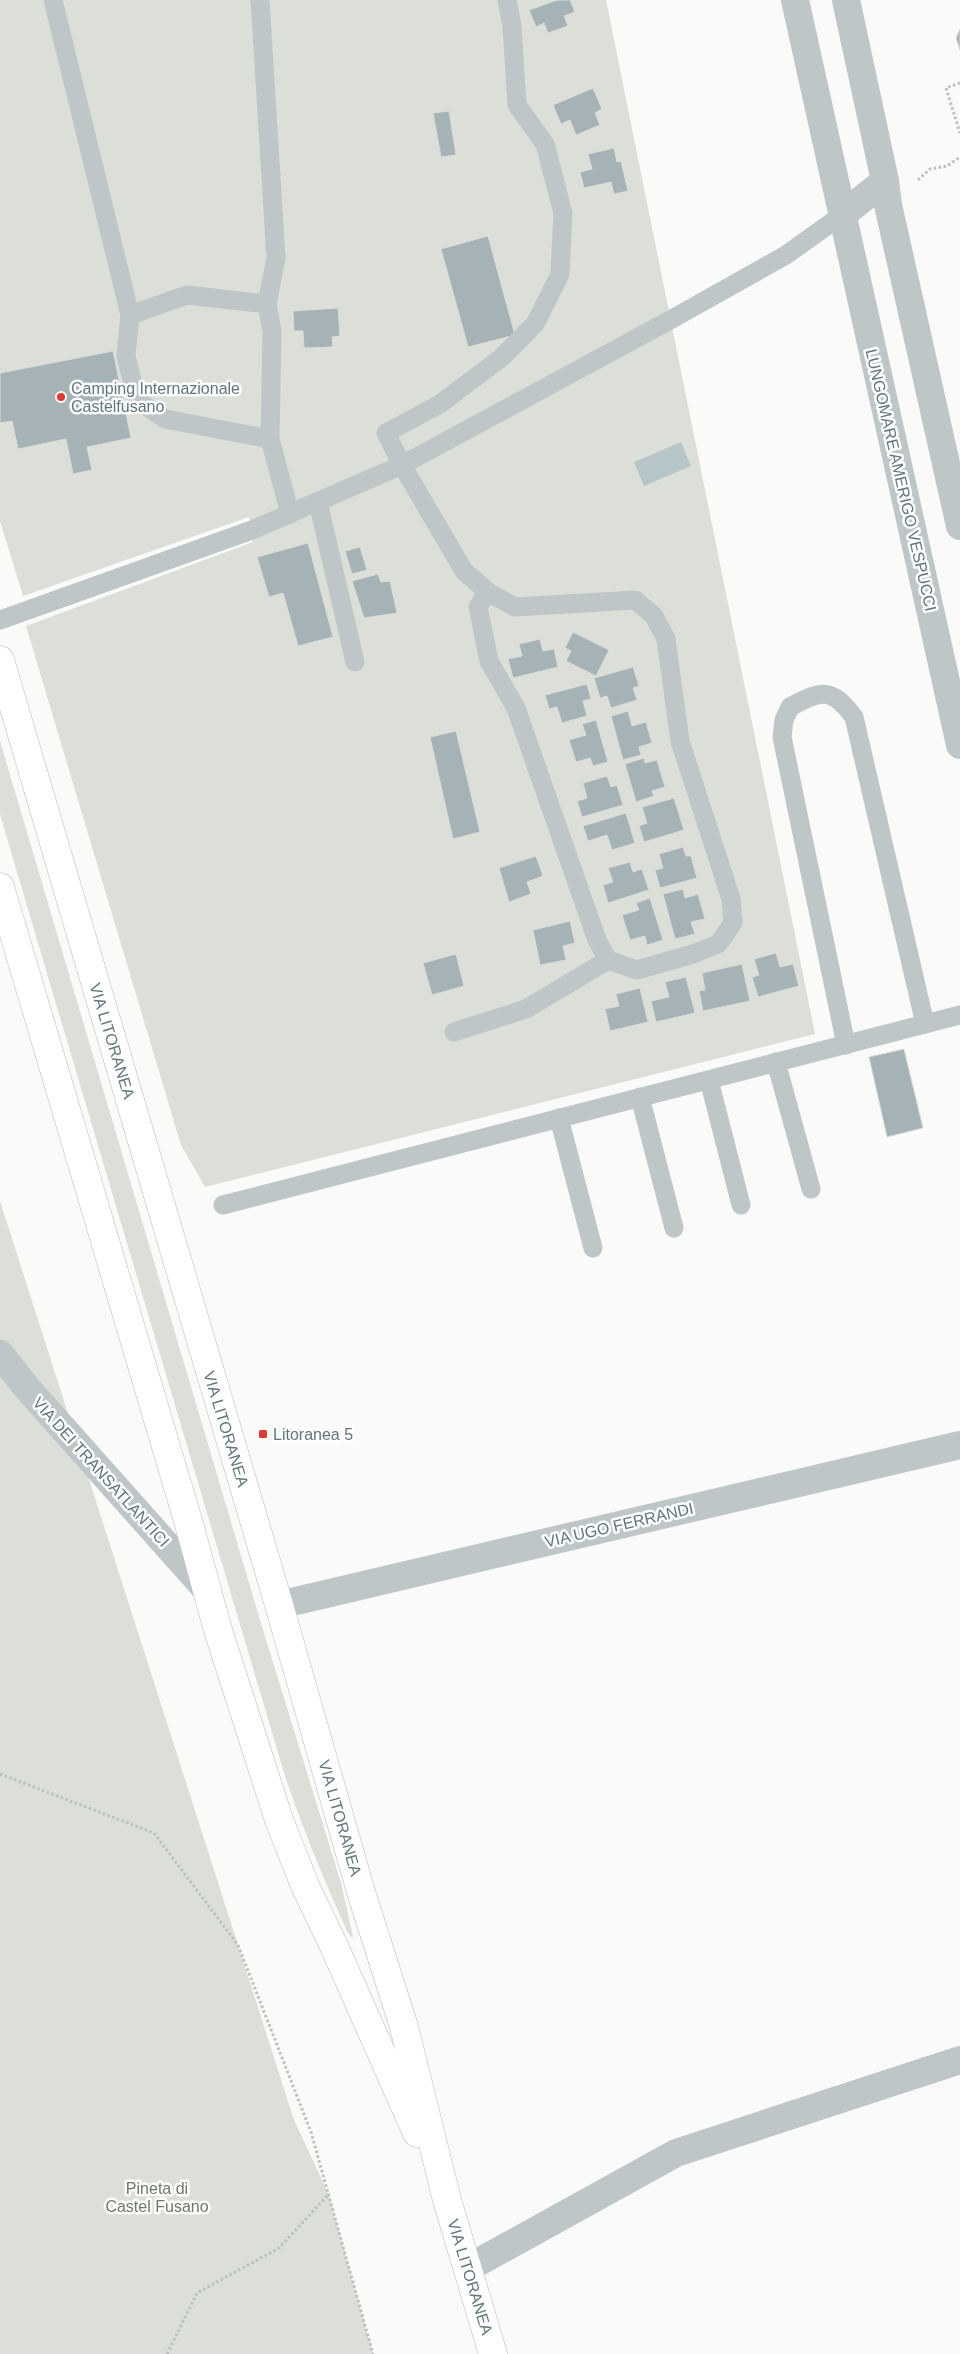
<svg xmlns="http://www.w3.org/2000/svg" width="960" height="2354" viewBox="0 0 960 2354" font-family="Arial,sans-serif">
<rect width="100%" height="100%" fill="#fafaf8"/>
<g fill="#dbdfd7">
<polygon points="0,0 606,0 815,1034 205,1187 181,1145 26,626 253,542 249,517 23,596 0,521"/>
<path d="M 0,741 L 260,1620 L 341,1883 L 353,1937 L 351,1937 L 347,1931 C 324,1880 303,1829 285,1776 L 14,862 L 0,814 Z"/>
<polygon points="0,1201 294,2120 329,2195 373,2354 0,2354"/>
</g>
<polygon fill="#b6c6c8" points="681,442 691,466 644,486 634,462"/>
<g fill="#a5b2b6" stroke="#dcdcda">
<polygon points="557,0 570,0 575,12 564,16 568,26 548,33 544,23 536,27 529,10"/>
<polygon points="960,29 960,50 956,38"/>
<polygon points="593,88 602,109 595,113 600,125 576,135 570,120 561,124 553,105"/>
<polygon points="449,111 456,155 441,157 433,113"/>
<polygon points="614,148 617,162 621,161 628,191 614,194 611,182 584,188 580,172 592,169 588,154"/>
<polygon points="488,236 515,335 468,347 441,249"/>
<polygon points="338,308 340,336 332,337 333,347 304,348 303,331 294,331 293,311"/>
<polygon points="113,351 131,438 87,447 92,470 73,474 66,439 18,449 12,421 0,423 0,373"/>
<polygon points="308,543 333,637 298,646 283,593 269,597 257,557"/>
<polygon points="360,547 367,570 352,574 345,551"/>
<polygon points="378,574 381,582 390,581 397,613 364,618 352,581"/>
<polygon points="573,632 609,650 596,676 566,661 571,651 565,648"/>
<polygon points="540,639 543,651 554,649 558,667 513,678 508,659 522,656 519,644"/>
<polygon points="633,667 639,686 633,688 637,700 611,708 607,696 600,698 594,678"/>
<polygon points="587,684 591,699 583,701 587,716 562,723 557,707 549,709 545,695"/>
<polygon points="628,711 632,726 646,722 652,743 639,747 641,755 623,760 611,716"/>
<polygon points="596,720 608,762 593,766 590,758 576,762 569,740 586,735 582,724"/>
<polygon points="456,731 480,832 453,839 430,737"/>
<polygon points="644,758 645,763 657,760 665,787 652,791 654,796 636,802 625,764"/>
<polygon points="607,776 611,787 617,785 623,805 582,817 577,801 587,798 583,783"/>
<polygon points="674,798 684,830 644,842 639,826 647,823 642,807"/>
<polygon points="626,813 635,843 612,850 607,835 588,841 583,826"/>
<polygon points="683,847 686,856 691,856 697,878 660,888 655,870 663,868 659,854"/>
<polygon points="536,856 543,876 527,882 531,894 509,902 499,868"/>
<polygon points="630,862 633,872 642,869 649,890 608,903 603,885 613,882 608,868"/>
<polygon points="683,889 685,898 698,894 705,919 691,922 695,934 675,939 663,894"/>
<polygon points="650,898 663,940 647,945 645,936 630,940 622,915 639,910 636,903"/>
<polygon points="570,921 575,943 563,946 566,960 540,965 533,930"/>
<polygon points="776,953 780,967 793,964 799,986 758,997 752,977 759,975 754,959"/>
<polygon points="456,954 464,986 432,995 423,963"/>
<polygon points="742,964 750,1001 703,1011 699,991 705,990 702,973"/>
<polygon points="686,977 695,1013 656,1022 651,1001 669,997 665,982"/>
<polygon points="640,988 648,1022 610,1031 605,1009 619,1006 616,994"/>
<polygon points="904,1049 923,1128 887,1137 869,1057"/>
</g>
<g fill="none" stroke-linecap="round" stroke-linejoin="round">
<defs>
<g id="secondary">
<polyline points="0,660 279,1605 361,1892 404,2027 447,2200 493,2354"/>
<polyline points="0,887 189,1524 217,1627 279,1820 306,1888 333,1944 417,2133"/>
</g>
</defs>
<use href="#secondary" stroke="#b3bcbf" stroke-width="29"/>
<g stroke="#bbc0c2" stroke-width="3" stroke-dasharray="2.5 2.5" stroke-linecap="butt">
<polyline points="960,83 946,88 960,133"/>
<polyline points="918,180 930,169 947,166 960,157"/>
<polyline points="0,1774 154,1833 238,1945 311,2132 373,2354"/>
<polyline points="167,2354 197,2293 279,2248 328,2195"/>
</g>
<g stroke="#bec6c8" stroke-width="19">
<polyline points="53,0 130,315 126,356 137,400 165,419 270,439"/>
<polyline points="260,0 276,258 267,304 272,331 270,439 290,514"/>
<polyline points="130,315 187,295 267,304"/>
<polyline points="318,502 355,662"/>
<polyline points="488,592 478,607 489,661 516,708 597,940 608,960 637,970 693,954 718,944 733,923 731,899 680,741 666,639 654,616 635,600 515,607 488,592 464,571 402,465 386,433 440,404 501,358 535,324 560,274 563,213 545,144 517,105 512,26 507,0"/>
<polyline points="0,620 252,530 402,465 672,319 786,255 842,215"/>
<polyline points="454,1032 526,1009 608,960"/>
<path d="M 846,1045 L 782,737 L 784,720 L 790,707 C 822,690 831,687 854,717 L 925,1024"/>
<polyline points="776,1062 811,1189"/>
<polyline points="709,1080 741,1205"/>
<polyline points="640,1097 674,1228"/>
<polyline points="559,1118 593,1248"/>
<polyline points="223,1205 960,1015"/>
</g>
<g stroke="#bec6c8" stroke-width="28">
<polyline points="795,0 960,745"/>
<polyline points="846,0 885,181 888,205 960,526"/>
<polyline points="842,215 885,181"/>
<polyline points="0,1354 27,1388 205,1588"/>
<polyline points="279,1605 960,1445"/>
<polyline points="468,2268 676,2153 960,2060"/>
</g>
<use href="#secondary" stroke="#fff" stroke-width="28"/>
</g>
<g fill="#e3372f" stroke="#fff" stroke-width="2">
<circle cx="61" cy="397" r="5"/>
<rect x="258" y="1429" width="10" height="10" rx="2.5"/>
</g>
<g text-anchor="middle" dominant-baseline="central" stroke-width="5" stroke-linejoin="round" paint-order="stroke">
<g font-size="16" fill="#60767d" stroke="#fff" text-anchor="start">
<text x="71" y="388">Camping Internazionale<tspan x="71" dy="18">Castelfusano</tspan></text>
<text x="273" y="1434">Litoranea 5</text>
</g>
<g font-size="16" fill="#60767d" stroke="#fff">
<text transform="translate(901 480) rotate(77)">LUNGOMARE AMERIGO VESPUCCI</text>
<text transform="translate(112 1041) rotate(73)">VIA LITORANEA</text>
<text transform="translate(226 1429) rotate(73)">VIA LITORANEA</text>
<text transform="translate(101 1472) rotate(48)">VIA DEI TRANSATLANTICI</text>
<text transform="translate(619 1525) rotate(-13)">VIA UGO FERRANDI</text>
<text transform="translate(340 1818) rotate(74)">VIA LITORANEA</text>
<text transform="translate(470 2277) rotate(73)">VIA LITORANEA</text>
</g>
<g font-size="16" fill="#6c7a64" stroke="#fff">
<text x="157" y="2188">Pineta di<tspan x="157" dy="18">Castel Fusano</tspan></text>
</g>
</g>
</svg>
